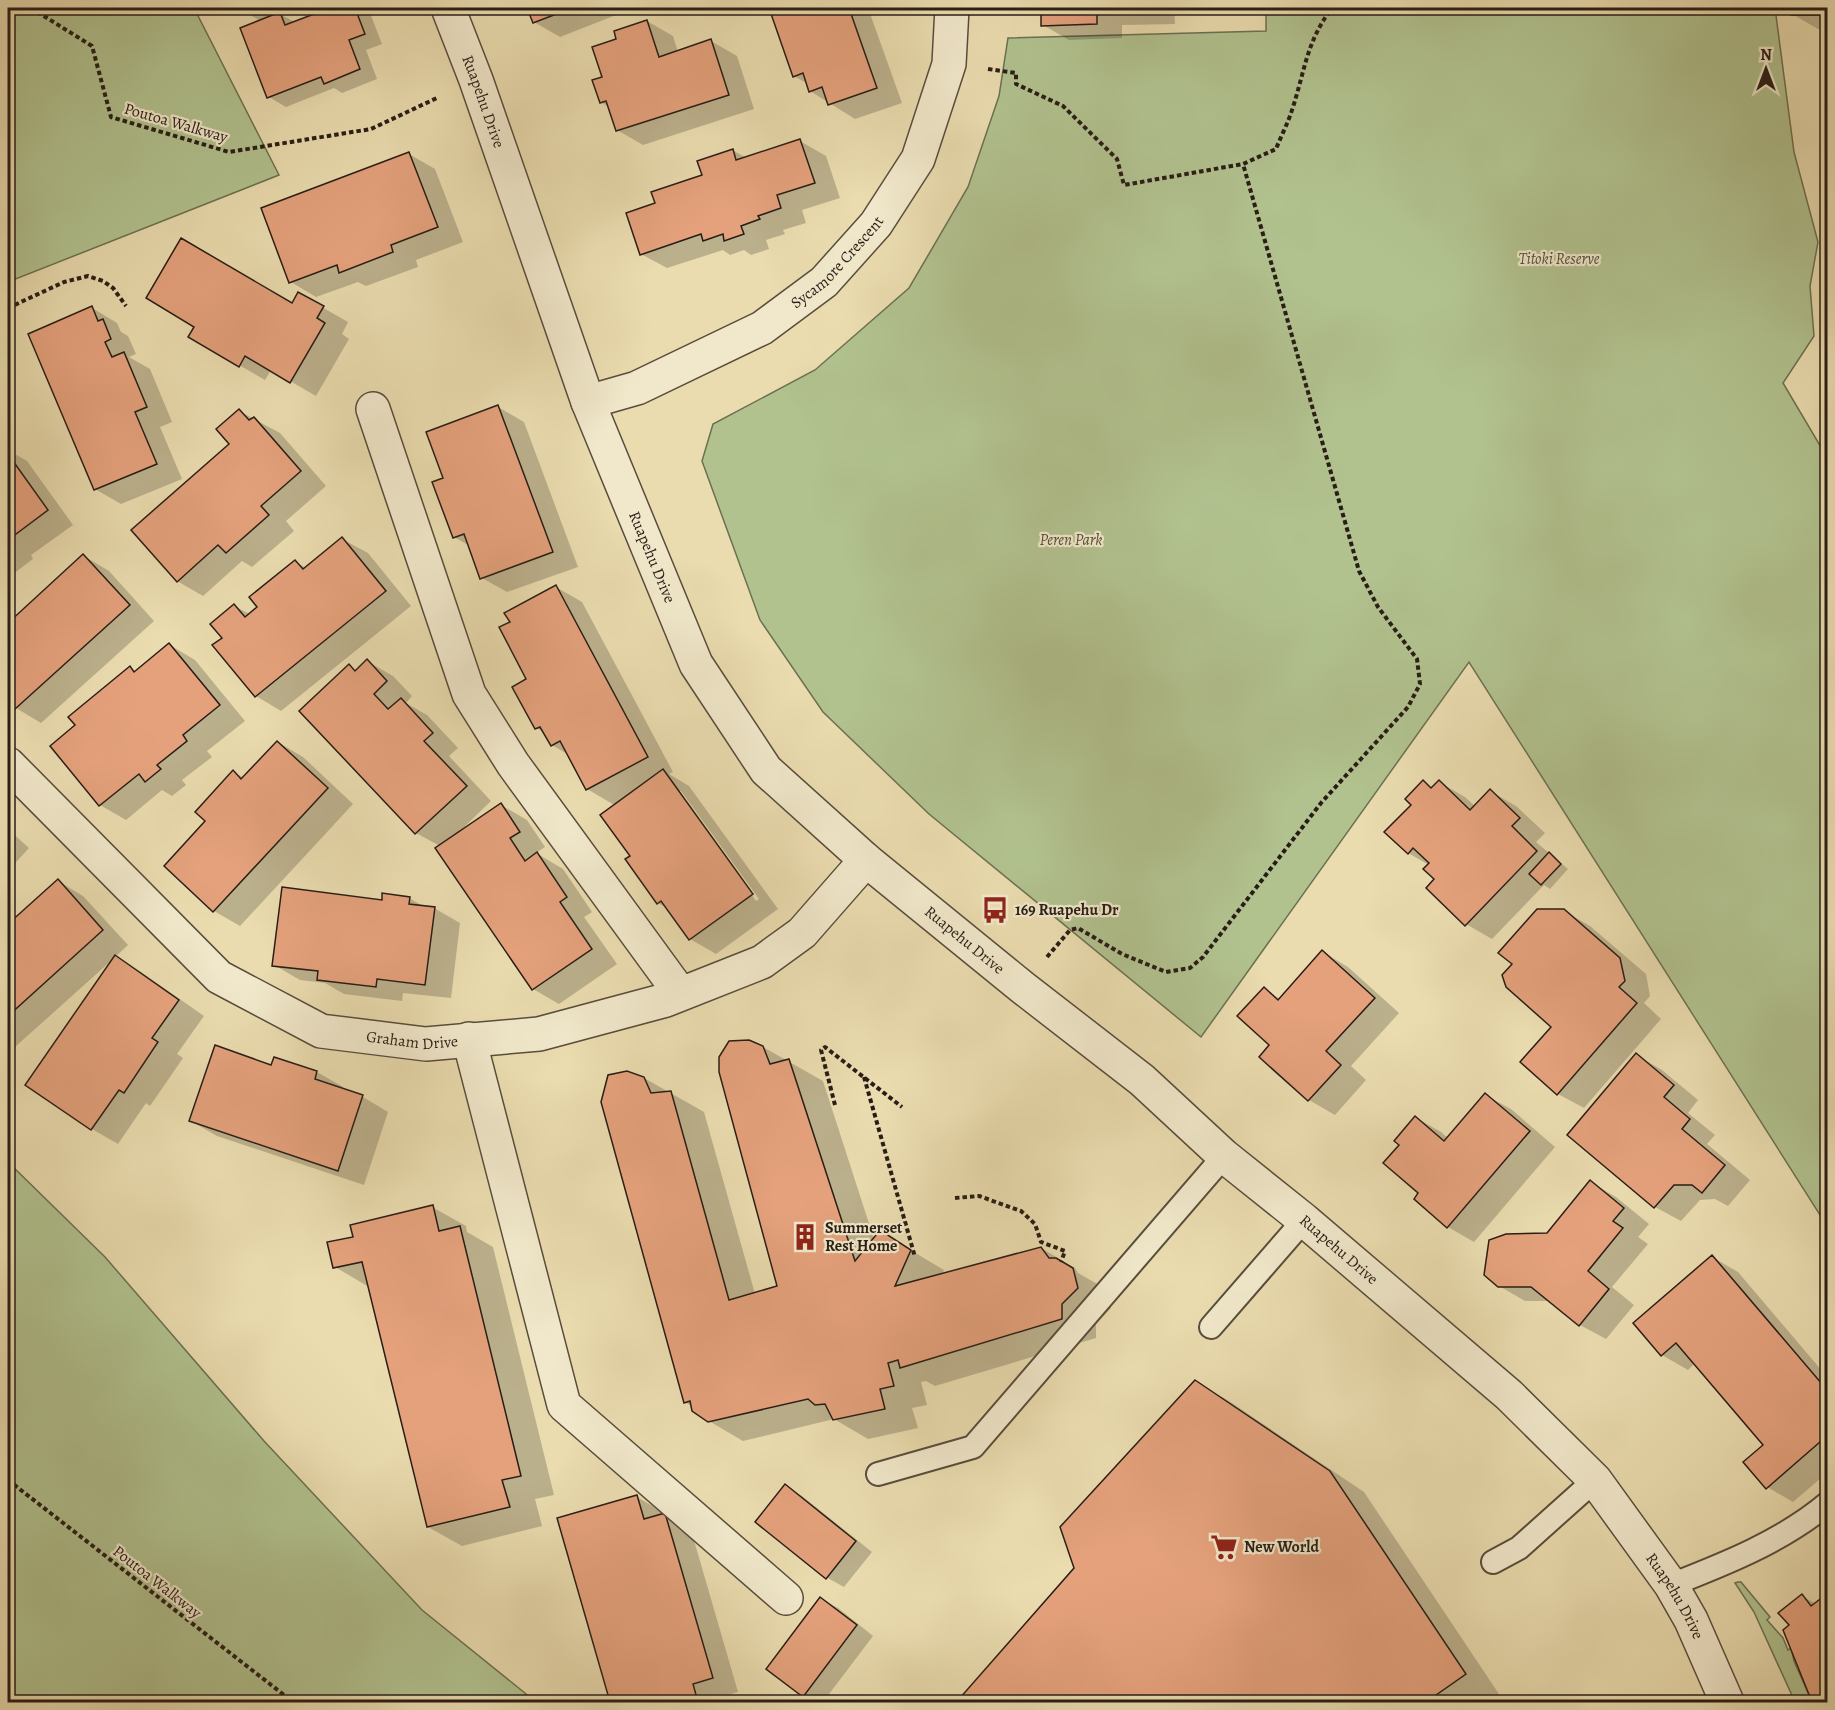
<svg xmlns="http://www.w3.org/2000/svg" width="1835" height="1710" viewBox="0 0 1835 1710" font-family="Alegreya,serif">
<rect width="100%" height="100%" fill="#eadcaf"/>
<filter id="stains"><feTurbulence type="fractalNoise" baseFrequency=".00333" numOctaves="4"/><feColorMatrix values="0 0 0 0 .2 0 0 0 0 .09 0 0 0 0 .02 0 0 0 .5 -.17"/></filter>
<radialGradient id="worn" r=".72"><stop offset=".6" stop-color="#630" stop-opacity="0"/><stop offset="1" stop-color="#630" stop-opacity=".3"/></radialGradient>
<g fill="#b1c28f" stroke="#6c7052" stroke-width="1.5">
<polygon points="8,8 194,8 279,175 8,282"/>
<polygon points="1266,8 1775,8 1794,152 1818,242 1810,286 1814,336 1783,383 1828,459 1827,1226 1469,662 1201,1037 929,814 823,712 760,620 702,461 713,424 815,370 909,288 968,187 999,96 1008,38 1266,31"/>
<polygon points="8,1162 105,1257 264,1441 422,1610 536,1702 8,1702"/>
<polygon points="1738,1582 1741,1582 1770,1617 1767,1620 1783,1638 1788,1650 1791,1648 1794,1661 1812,1702 1795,1702 1754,1612 1735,1583"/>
</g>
<g fill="#0003" fill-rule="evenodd">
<polygon points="237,8 276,8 278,14 280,14 296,23 316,15 313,8 368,8 382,44 366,50 377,79 342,93 334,88 286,107 269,97 261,21"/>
<polygon points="529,8 634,8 560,37 534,22"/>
<polygon points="770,8 868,8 902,103 855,119 810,91 808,84 794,76"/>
<polygon points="1043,8 1174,8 1175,24 1122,25 1122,38 1069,40 1043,25"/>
<polygon points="1792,8 1828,8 1828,29 1818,29 1792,14"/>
<polygon points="647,21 673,36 678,52 711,41 737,56 754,109 643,145 617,130 609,107 601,102 603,78"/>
<polygon points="800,141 826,156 840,198 802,210 806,223 783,230 785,234 766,240 769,249 751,255 744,250 730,255 723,250 667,268 641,254 657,204 704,176 732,150 747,158"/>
<polygon points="409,154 435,169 463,242 416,260 418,267 366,286 358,282 316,297 291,282"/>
<polygon points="299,294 348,322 342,334 349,339 316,396 271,370 265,380 190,337 293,305"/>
<polygon points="92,308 117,323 121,332 128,336 136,354 129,357 150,369 172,422 160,427 182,479 121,504 95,489"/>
<polygon points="498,407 524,422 578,567 507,592 482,578 470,546 454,537 445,479"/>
<polygon points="239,411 280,433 326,486 286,521 294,531 252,567 242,561 203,596 177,581 231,444"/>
<polygon points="8,450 27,461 73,525 31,555 33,559 9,577 12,581 8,584"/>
<polygon points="342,539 368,553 411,606 281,711 256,696 224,639 234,606 250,614 259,607 295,562 306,568"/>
<polygon points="84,556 109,571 154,621 41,723 16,708 8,699 8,625"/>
<path d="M 556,587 L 582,602 L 673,772 L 669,774 L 689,786 L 778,909 L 716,954 L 690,939 L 669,909 L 658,903 L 632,856 L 616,806 L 587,789 L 569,755 L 552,745 L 545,733 L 537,728 L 528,679 L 512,623 ZM 677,791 L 681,791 L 759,899 L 756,901 Z"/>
<polygon points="170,645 195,660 245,721 207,751 212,757 182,780 186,785 172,796 162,790 126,820 100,805 53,746 77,726 130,668 137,672"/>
<polygon points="367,661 393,676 412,696 406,703 427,715 458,748 449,756 491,801 461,830 463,831 501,805 527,820 545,847 536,853 563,869 592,912 584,917 617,964 559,1004 533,989 437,848 440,846 416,833 301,711 349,666 357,671"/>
<polygon points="278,742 303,757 353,804 240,926 214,911 166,866 207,821 234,772 244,778"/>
<polygon points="1423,782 1433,788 1439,782 1465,797 1475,806 1490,791 1516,806 1545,833 1536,842 1568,869 1550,889 1544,885 1492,939 1466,924 1436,879 1429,865 1408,853 1413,805"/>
<polygon points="8,829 29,848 8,871"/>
<polygon points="58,881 83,896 128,945 115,957 141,972 204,1016 177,1054 183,1058 150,1106 146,1103 118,1144 92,1129 27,1084 112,960 15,1047 8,1043 8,926"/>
<polygon points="409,898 425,907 434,908 460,923 451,998 403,993 402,1001 344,994 325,983 300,980 274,965 383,901"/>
<polygon points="1564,911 1590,926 1646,974 1650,996 1644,1003 1661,1019 1584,1108 1558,1094 1553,1027"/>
<polygon points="1323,952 1348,967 1399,1013 1351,1066 1366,1080 1335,1115 1309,1100 1271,1045 1264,989 1280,999"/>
<polygon points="763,1047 823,1081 874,1239 880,1232 944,1270 942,1275 1041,1248 1075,1268 1078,1273 1106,1289 1111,1308 1096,1324 1096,1338 935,1386 926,1381 921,1382 927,1405 912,1408 918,1428 868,1439 834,1419 743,1441 709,1421 693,1407 685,1402 644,1078 704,1112 755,1294 778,1287"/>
<polygon points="1636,1055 1662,1070 1698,1100 1688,1113 1715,1135 1707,1144 1750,1180 1728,1206 1715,1199 1700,1200 1681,1221 1655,1207"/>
<polygon points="275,1059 317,1072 343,1087 342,1090 363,1097 388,1112 364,1185 217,1136 191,1121 272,1066"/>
<polygon points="1485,1095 1511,1109 1555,1147 1474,1242 1448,1227 1416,1199 1420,1193 1401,1145 1416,1118 1441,1132 1448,1138"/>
<polygon points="1590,1182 1616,1197 1649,1224 1638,1237 1648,1244 1612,1287 1634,1305 1606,1339 1580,1325 1551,1301 1525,1301 1499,1286 1548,1235"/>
<polygon points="432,1207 466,1226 467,1232 493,1247 554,1495 535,1499 542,1526 462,1546 428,1527 369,1287 335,1267 355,1238"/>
<polygon points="1712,1257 1738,1272 1828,1378 1828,1472 1793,1502 1767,1487 1765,1445 1695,1363 1688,1370 1662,1355"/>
<polygon points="1195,1382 1229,1401 1364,1492 1499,1694 1487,1702 963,1702 961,1699 1076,1568"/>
<polygon points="785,1486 802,1496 872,1552 844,1587 826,1577"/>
<polygon points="637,1497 663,1512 664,1515 691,1530 738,1692 718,1698 719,1702 612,1702 559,1519"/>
<polygon points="1828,1595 1828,1702 1815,1702 1795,1660 1791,1625 1802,1596 1816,1604"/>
<polygon points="821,1599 838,1608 873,1636 823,1702 816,1702 804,1695"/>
</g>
<g fill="#e4a17c" stroke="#281d16" stroke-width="1.5">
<polygon points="312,8 355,8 365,34 349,40 360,69 324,84 321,77 267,98 240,28 280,12 285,25 314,14"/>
<polygon points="527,8 572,8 533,23"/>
<polygon points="769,8 849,8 877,88 828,105 822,87 809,92 803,73 793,77"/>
<polygon points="1041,8 1149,8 1149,10 1097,11 1097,24 1041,26"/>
<rect x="1791" y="8" width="37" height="7"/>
<polygon points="647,20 659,57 711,39 729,95 616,131 606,101 600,103 592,80 602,77 592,47 616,39 614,31"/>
<polygon points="800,139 815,183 777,195 781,208 758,216 760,219 741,226 744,234 724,241 723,234 703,241 701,234 640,255 626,213 655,203 651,192 702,175 697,161 733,149 736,160"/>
<polygon points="409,152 438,227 391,245 393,252 339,273 337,265 289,283 261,208"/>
<polygon points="181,238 292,303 298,292 324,306 317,318 325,323 290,383 245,356 239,367 188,337 194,327 146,298"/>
<polygon points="92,306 98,321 103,319 111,339 105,342 112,357 124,352 147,407 135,412 157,464 94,490 28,334"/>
<polygon points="498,405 553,552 480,579 464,534 453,538 432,482 443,478 426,432"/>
<polygon points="239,409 249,420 254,417 301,471 261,506 269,515 226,553 218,545 177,582 131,530 229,444 216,429"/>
<polygon points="8,454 48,510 8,540"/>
<polygon points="342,537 386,591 255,697 212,645 222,638 210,624 234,604 245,617 257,607 249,597 295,560 303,569"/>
<polygon points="83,554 130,605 15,709 8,701 8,623"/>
<polygon points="556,585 648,757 586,790 560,741 551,746 540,727 535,729 512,687 526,679 499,627 510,622 504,613"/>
<polygon points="169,643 220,705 183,735 187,741 157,765 161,769 145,782 139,774 99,806 50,746 75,725 68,717 130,666 134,672"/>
<polygon points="367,659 387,681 374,694 388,709 401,698 433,733 424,741 467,786 415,834 299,711 349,664 355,671"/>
<polygon points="277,741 328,788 213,912 164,866 205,821 195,812 233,770 241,779"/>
<polygon points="663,769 753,894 689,940 661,901 657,904 625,859 630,856 600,815"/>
<polygon points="1423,780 1431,788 1439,780 1470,810 1490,789 1520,818 1512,826 1537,851 1465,926 1426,888 1434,879 1423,869 1429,863 1413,848 1408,854 1384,832 1411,805 1405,799"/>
<polygon points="501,803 520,832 510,838 525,861 537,852 567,897 560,902 592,949 532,990 435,848"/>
<polygon points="1549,852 1561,864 1541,885 1529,874"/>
<polygon points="58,879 103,930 8,1016 8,924"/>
<polygon points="282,887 382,900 382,893 410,897 409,904 435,907 425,985 377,979 376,987 317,980 318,971 272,966"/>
<polygon points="1537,909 1564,909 1620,958 1625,981 1619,987 1637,1003 1557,1095 1520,1062 1551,1027 1506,987 1502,975 1512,964 1498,953"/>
<polygon points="1322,950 1375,998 1326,1051 1341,1065 1308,1101 1259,1057 1269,1045 1237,1016 1264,987 1278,1000"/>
<polygon points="115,955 179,1000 152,1038 158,1042 124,1093 119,1090 91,1130 25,1085"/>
<polygon points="749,1040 763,1046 770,1064 789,1059 855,1261 880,1230 911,1250 895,1286 1041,1247 1049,1258 1056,1258 1073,1268 1078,1288 1062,1304 1062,1319 900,1368 898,1360 888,1363 894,1386 880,1389 885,1409 833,1420 825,1404 815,1405 808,1399 708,1422 692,1411 690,1401 684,1403 601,1102 608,1075 627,1071 644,1077 651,1093 671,1091 729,1300 777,1286 719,1072 719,1057 729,1041"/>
<polygon points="215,1045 271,1065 274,1057 317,1071 315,1079 363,1095 338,1171 189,1121"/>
<polygon points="1636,1053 1674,1085 1664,1097 1690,1119 1682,1129 1725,1165 1702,1193 1692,1185 1674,1185 1654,1208 1567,1135"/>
<polygon points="1485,1093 1530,1131 1447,1228 1414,1199 1418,1193 1383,1163 1399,1145 1394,1141 1415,1116 1444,1141"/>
<polygon points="1590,1180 1624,1208 1613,1221 1623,1228 1588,1271 1609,1289 1579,1326 1531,1287 1498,1287 1484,1275 1489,1240 1506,1234 1547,1233"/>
<polygon points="433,1205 439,1231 460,1226 521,1476 502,1480 510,1507 427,1527 362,1262 333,1268 327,1242 353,1237 350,1225"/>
<polygon points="1712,1255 1828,1391 1828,1408 1824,1411 1828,1415 1828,1435 1766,1489 1743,1462 1763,1445 1676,1343 1661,1356 1633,1323"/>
<polygon points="1195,1380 1330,1471 1466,1674 1426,1702 1055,1702 1051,1696 1041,1702 961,1702 959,1699 1074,1568 1060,1527"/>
<polygon points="785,1484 856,1541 826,1579 755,1522"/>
<polygon points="637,1495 644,1519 665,1513 713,1678 693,1684 698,1702 610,1702 557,1518"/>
<polygon points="1828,1593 1828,1702 1812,1702 1783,1630 1789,1625 1778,1613 1802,1594 1811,1606"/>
<polygon points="820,1597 857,1625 803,1697 766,1669"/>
</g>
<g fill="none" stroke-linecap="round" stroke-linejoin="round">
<defs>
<g id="service">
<polyline points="1211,1327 1304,1220"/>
<polyline points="878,1474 973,1447 1224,1156"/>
<polyline points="1493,1562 1519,1548 1595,1480"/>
<path d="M 1671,1585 C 1725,1564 1783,1541 1828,1503"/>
</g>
<g id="minor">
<path id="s1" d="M 588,402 L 637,388 L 762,328 L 824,282 L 876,224 L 918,159 L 949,64 L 952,8"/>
<polyline points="373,409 469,694 513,764 680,993"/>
<path id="s2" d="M 8,764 L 219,977 L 321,1031 L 426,1044 L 539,1034 L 666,1000 L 762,962 L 802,933 L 866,860"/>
<polyline points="469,1039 564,1405 786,1598"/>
</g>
<g id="tertiary">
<path id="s3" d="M 448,8 L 476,80 L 588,402 L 696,664 L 766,770 L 866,860 L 1022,987 L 1142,1080 L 1224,1156 L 1304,1220 L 1509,1395 L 1595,1480 L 1671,1585 L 1691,1620 L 1727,1702"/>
</g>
</defs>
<use href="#service" stroke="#584d3c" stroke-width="26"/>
<use href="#minor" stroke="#584d3c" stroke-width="36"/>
<use href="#tertiary" stroke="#584d3c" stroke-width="36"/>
<g stroke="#281d16" stroke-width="4" stroke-dasharray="4.5 3" stroke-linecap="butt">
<polyline points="31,8 92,46 111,117 229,152 371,129 439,97"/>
<path d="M 988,69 L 1016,73 L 1016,84 L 1063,106 L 1117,159 L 1124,185 L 1243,164 L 1276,149 C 1281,136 1288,123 1292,110 C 1305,71 1306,42 1332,8"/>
<polyline points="8,308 64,282 88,276 103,281 113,288 126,306"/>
<polyline points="1047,957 1070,930 1078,928 1122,954 1166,972 1190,968 1203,957 1321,803 1408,707 1420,684 1417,659 1378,607 1359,571 1243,164"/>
<polyline points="864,1077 915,1257"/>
<polyline points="835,1105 821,1050 825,1047 902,1107"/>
<polyline points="955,1198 979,1196 1021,1211 1035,1224 1041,1242 1065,1251 1061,1262"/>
<polyline points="8,1480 293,1702"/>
</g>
<use href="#service" stroke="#f1e8cb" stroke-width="22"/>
<use href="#minor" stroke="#f1e8cb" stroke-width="33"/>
<use href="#tertiary" stroke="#f1e8cb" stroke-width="33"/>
</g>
<defs>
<symbol id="bus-bare" viewBox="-9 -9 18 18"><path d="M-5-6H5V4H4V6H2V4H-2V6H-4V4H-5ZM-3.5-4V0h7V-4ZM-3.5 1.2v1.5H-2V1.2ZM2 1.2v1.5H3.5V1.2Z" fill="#8f2418" stroke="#f1e8cb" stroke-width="2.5" paint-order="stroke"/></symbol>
<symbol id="building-bare" viewBox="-9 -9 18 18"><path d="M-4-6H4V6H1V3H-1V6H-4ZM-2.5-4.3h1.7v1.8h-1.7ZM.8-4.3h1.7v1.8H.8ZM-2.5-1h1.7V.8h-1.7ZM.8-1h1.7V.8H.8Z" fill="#8f2418" stroke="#f1e8cb" stroke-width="2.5" paint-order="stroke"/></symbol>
<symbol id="supermarket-bare" viewBox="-9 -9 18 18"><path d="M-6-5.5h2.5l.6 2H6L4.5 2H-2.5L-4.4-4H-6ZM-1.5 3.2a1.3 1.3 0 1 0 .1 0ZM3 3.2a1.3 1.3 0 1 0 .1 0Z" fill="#8f2418" stroke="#f1e8cb" stroke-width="2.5" paint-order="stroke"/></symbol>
</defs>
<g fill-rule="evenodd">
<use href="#bus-bare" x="976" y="891" width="38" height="38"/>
<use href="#building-bare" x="786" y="1218" width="38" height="38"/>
<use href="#supermarket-bare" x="1205" y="1528" width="38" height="38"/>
</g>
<g text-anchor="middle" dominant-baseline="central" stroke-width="4.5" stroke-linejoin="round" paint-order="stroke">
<g font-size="16" fill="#281d16" stroke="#f1e8cb">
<text stroke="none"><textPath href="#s3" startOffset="100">Ruapehu Drive</textPath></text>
<text transform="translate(176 123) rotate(16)">Poutoa Walkway</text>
<text stroke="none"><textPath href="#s1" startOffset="290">Sycamore Crescent</textPath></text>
<text stroke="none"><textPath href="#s3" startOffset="586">Ruapehu Drive</textPath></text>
<text stroke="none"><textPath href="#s3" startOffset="1090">Ruapehu Drive</textPath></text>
<text stroke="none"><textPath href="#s2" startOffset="507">Graham Drive</textPath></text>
<text stroke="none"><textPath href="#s3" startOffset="1576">Ruapehu Drive</textPath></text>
<text transform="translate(157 1582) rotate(38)">Poutoa Walkway</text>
<text stroke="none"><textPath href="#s3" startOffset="2062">Ruapehu Drive</textPath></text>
</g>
<g font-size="16" font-style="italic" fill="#514f3a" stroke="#f1e8cb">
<text x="1559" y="259">Titoki Reserve</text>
<text x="1071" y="540">Peren Park</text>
</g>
<g font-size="16" font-weight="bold" fill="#281d16" stroke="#f1e8cb" text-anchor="start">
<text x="1015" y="910">169 Ruapehu Dr</text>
<text x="825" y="1228">Summerset<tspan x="825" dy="18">Rest Home</tspan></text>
<text x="1244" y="1547">New World</text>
</g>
</g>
<rect width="1835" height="1710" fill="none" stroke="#eadcaf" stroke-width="30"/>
<rect x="9" y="9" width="1817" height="1692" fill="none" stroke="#281d16" stroke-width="3"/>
<rect x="15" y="15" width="1805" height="1680" fill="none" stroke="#281d16" stroke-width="1.5"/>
<g transform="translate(1766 69)" stroke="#f1e8cb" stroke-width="4.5" paint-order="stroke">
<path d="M0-4.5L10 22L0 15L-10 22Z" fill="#281d16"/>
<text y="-9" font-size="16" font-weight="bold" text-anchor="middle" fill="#281d16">N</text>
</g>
<rect width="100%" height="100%" filter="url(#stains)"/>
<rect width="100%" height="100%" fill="url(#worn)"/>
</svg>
